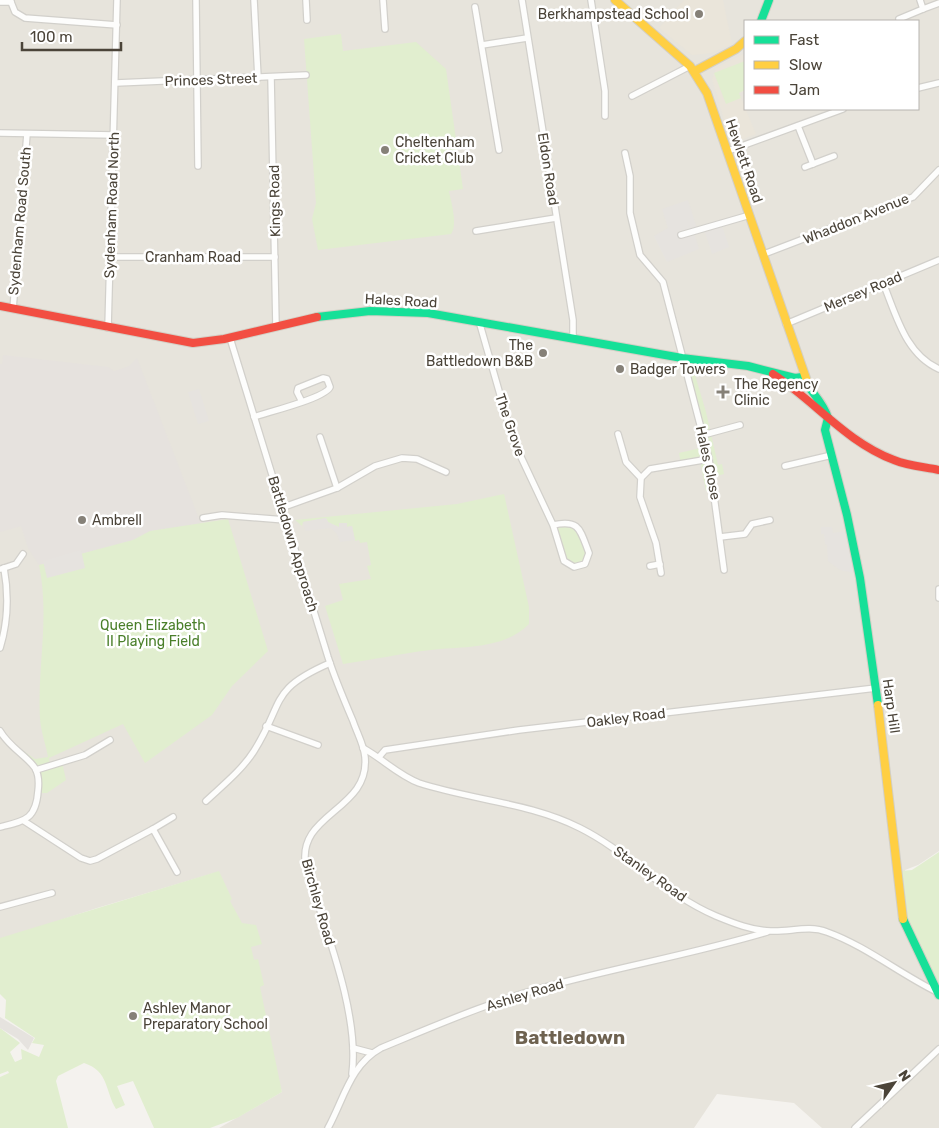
<svg xmlns="http://www.w3.org/2000/svg" width="939" height="1128" viewBox="0 0 939 1128" font-family="Rubik,sans-serif">
<rect width="100%" height="100%" fill="#f4f2ee"/>
<path fill="#e7e4dc" fill-rule="evenodd" d="M 0,0 L 939,0 L 939,851 L 918,865 L 905,870 L 907,928 L 939,995 L 939,1128 L 822,1128 L 794,1103 L 717,1094 L 694,1128 L 219,1128 L 282,1092 L 214,873 L 97,908 L 0,940 ZM 745,21 L 918,21 L 918,109 L 745,109 Z"/>
<polygon fill="#e6e2de" points="3,355 108,367 114,371 129,366 137,358 201,524 150,531 133,540 39,565 28,548 21,526 0,532 0,364 2,364"/>
<g fill="#eae5da">
<polygon points="684,0 723,0 732,44 711,53 692,55 659,28"/>
<polygon points="743,54 745,57 745,90 739,93 756,134 735,142 726,126 712,79 716,68"/>
</g>
<g fill="#e1eecf">
<path d="M 341,34 L 343,51 L 416,42 L 446,69 L 463,189 L 449,191 C 451,202 458,225 451,234 L 318,250 L 312,219 L 316,203 L 304,39 Z"/>
<polygon points="745,61 745,90 739,93 741,98 726,104 714,73"/>
<polygon points="682,358 690,358 706,412 718,465 722,464 724,474 712,477 714,490 706,491 700,461 681,464 679,453 705,447"/>
<path d="M 504,494 L 529,607 L 529,624 C 503,650 464,646 431,650 C 402,653 373,660 343,664 L 325,606 L 343,600 L 339,584 L 371,579 L 367,566 L 371,565 L 367,542 L 360,543 L 359,540 L 355,541 L 352,526 L 339,528 L 328,522 L 326,518 L 303,522 L 302,526 L 295,520 L 457,504 Z"/>
<path d="M 228,519 L 268,651 L 232,686 L 212,715 L 145,763 L 123,724 L 49,758 L 50,766 L 62,762 L 66,780 L 47,793 L 38,793 L 36,770 L 17,752 L 21,749 L 35,759 L 48,757 C 46,745 41,732 40,719 C 37,666 50,619 39,565 L 133,540 L 150,531 Z"/>
<polygon points="573,524 589,553 585,564 568,565 553,525"/>
<polygon points="939,852 939,984 907,919 901,871 912,870"/>
<path d="M 219,871 L 232,899 L 230,901 L 242,923 L 256,925 L 262,944 L 251,947 L 254,960 L 258,959 L 264,985 L 260,987 L 282,1092 L 237,1118 L 210,1128 L 154,1128 L 133,1081 L 117,1086 L 125,1105 L 116,1109 C 105,1091 109,1071 84,1063 L 58,1076 L 56,1081 L 68,1128 L 0,1128 L 0,1077 L 9,1073 L 8,1071 L 0,1074 L 0,1028 L 20,1043 L 10,1052 L 15,1062 L 22,1059 L 21,1049 L 39,1057 L 44,1045 L 32,1043 L 35,1038 L 5,1018 L 6,1000 L 0,994 L 0,938 Z"/>
</g>
<g fill="#e6e3df">
<polygon points="688,200 698,232 694,233 699,249 667,262 654,236 668,228 662,209"/>
<polygon points="722,226 729,247 712,254 705,232"/>
<polygon points="199,389 209,421 198,424 188,392"/>
<polygon points="326,518 328,522 339,527 339,523 347,523 347,527 352,526 355,540 340,542 337,534 331,528 305,531 303,522"/>
<polygon points="821,527 832,527 833,533 845,531 854,573 840,570 828,561 827,545 825,544 824,534 821,534"/>
<polygon points="81,550 85,568 47,578 43,561"/>
<polygon points="0,1017 34,1038 28,1050 18,1039 0,1028"/>
</g>
<g fill="none" stroke-linecap="round" stroke-linejoin="round">
<defs>
<g id="street">
<polyline points="196,0 198,166"/>
<polyline points="254,0 258,78"/>
<polyline points="306,0 307,20"/>
<polyline points="383,0 385,29"/>
<polyline points="522,0 573,320 573,339"/>
<polyline points="591,0 605,91 605,116"/>
<polyline points="920,0 923,9 939,3"/>
<polyline points="0,2 11,2"/>
<polyline points="11,2 15,12 25,18 117,25"/>
<polyline points="475,7 499,150"/>
<polyline points="899,19 923,9"/>
<polyline points="482,45 527,38"/>
<polyline points="271,77 276,326"/>
<polyline points="116,83 306,75"/>
<polyline points="918,88 939,83"/>
<polyline points="632,96 690,66"/>
<polyline points="798,126 813,164"/>
<polyline points="0,133 114,135"/>
<polyline points="728,151 843,109"/>
<polyline points="625,153 630,176 630,213 640,255 663,282 709,459 724,570"/>
<polyline points="805,167 834,156"/>
<polyline points="476,231 556,218"/>
<polyline points="681,235 750,215"/>
<polyline points="764,254 913,197 939,170"/>
<polyline points="111,257 275,257"/>
<path d="M 883,283 C 896,314 905,354 939,369"/>
<polyline points="13,309 27,134"/>
<path d="M 479,321 L 513,440 L 553,525 L 564,561 L 574,567 L 585,564 L 589,553 C 580,530 580,519 553,525"/>
<polyline points="786,324 939,260"/>
<polyline points="108,328 117,0"/>
<path d="M 230,338 C 262,445 295,551 328,657 C 335,679 344,700 353,721 C 357,733 364,745 365,757 C 370,811 295,813 306,867 C 324,926 360,1013 352,1074"/>
<path d="M 254,417 C 268,412 326,398 330,387 L 327,379 L 323,378 L 298,388 L 297,392 L 302,402"/>
<polyline points="618,434 626,462 641,478"/>
<polyline points="703,435 740,425"/>
<polyline points="320,437 337,488"/>
<polyline points="785,466 832,455"/>
<polyline points="281,508 337,488 375,466 402,458 417,459 446,472"/>
<polyline points="203,518 222,515 285,520"/>
<polyline points="720,537 745,534 752,524 770,520"/>
<polyline points="650,566 660,564"/>
<polyline points="1,569 16,564 23,554"/>
<polyline points="661,573 656,543 640,497 641,478 650,469 709,459"/>
<polyline points="939,589 939,598"/>
<path d="M 0,648 C 8,622 9,596 4,568"/>
<polyline points="266,726 318,745"/>
<path d="M 0,731 C 10,748 26,755 35,768 C 39,775 39,783 38,791 C 36,820 24,821 0,827"/>
<path d="M 363,748 C 383,759 398,775 419,783 C 472,800 530,803 580,828 C 628,852 666,895 716,916 C 733,923 753,931 771,931 C 790,932 809,925 827,932 C 866,946 900,974 937,992"/>
<polyline points="379,757 385,750 519,730 876,688"/>
<polyline points="36,770 85,755 110,740"/>
<path d="M 206,801 C 222,786 242,770 254,751 C 285,702 268,690 330,663"/>
<polyline points="24,821 81,858 90,861 97,859 153,829 177,872"/>
<polyline points="153,829 173,817"/>
<polyline points="0,907 52,893"/>
<polyline points="353,1048 372,1053"/>
<path d="M 328,1128 C 344,1099 350,1065 381,1048 C 437,1025 494,1000 553,985 C 624,966 697,953 767,932"/>
<polyline points="855,1128 939,1049"/>
</g>
<g id="fast">
<polyline points="761,21 769,0"/>
<path d="M 317,317 L 370,311 L 428,313 L 682,358 L 748,366 L 795,378 L 802,377 C 810,391 824,403 828,418"/>
<polyline points="828,418 825,430 847,515 860,578 878,705"/>
<polyline points="903,919 939,995"/>
</g>
<g id="slow">
<polyline points="615,0 690,66 707,93 807,381"/>
<polyline points="695,71 736,49 745,41"/>
<polyline points="878,705 903,919"/>
</g>
<g id="jam">
<polyline points="0,306 193,343 224,339 317,317"/>
<path d="M 773,374 C 815,401 846,442 894,460 C 908,466 925,467 939,470"/>
</g>
</defs>
<use href="#street" stroke="#d2d0cb" stroke-width="8"/>
<use href="#fast" stroke="#d3cfc5" stroke-width="10"/>
<use href="#slow" stroke="#d3cfc5" stroke-width="10"/>
<use href="#jam" stroke="#d3cfc5" stroke-width="10"/>
<use href="#street" stroke="#fdfdfc" stroke-width="5.5"/>
<use href="#fast" stroke="#16e098" stroke-width="8"/>
<use href="#slow" stroke="#ffcf43" stroke-width="8"/>
<use href="#jam" stroke="#f24e42" stroke-width="8"/>
</g>
<g fill="#868178" stroke="#fff" stroke-width="2">
<circle cx="699" cy="14" r="5"/>
<circle cx="385" cy="150" r="5"/>
<circle cx="543" cy="353" r="5"/>
<circle cx="620" cy="369" r="5"/>
<path d="M720.5 384.5h5v5h5v5h-5v5h-5v-5h-5v-5h5z"/>
<circle cx="82" cy="520" r="5"/>
<circle cx="133" cy="1016" r="5"/>
</g>
<g text-anchor="middle" dominant-baseline="central" stroke-width="5" stroke-linejoin="round" paint-order="stroke">
<g font-size="14" fill="#4b4439" stroke="#fff" text-anchor="start">
<text x="689" y="14" text-anchor="end">Berkhampstead School</text>
<text x="395" y="142">Cheltenham<tspan x="395" dy="16">Cricket Club</tspan></text>
<text x="533" y="345" text-anchor="end">The<tspan x="533" dy="16">Battledown B&amp;B</tspan></text>
<text x="630" y="369">Badger Towers</text>
<text x="734" y="384">The Regency<tspan x="734" dy="16">Clinic</tspan></text>
<text x="92" y="520">Ambrell</text>
<text x="143" y="1008">Ashley Manor<tspan x="143" dy="16">Preparatory School</tspan></text>
</g>
<g font-size="14" fill="#4b4439" stroke="#fff">
<text transform="translate(211 80) rotate(-2)">Princes Street</text>
<text transform="translate(744 161) rotate(71)">Hewlett Road</text>
<text transform="translate(548 169) rotate(81)">Eldon Road</text>
<text transform="translate(275 201) rotate(-91)">Kings Road</text>
<text transform="translate(112 205) rotate(-88)">Sydenham Road North</text>
<text transform="translate(856 219) rotate(-22)">Whaddon Avenue</text>
<text transform="translate(20 221) rotate(-85)">Sydenham Road South</text>
<text x="193" y="257">Cranham Road</text>
<text transform="translate(863 292) rotate(-23)">Mersey Road</text>
<text transform="translate(401 301) rotate(3)">Hales Road</text>
<text transform="translate(510 425) rotate(71)">The Grove</text>
<text transform="translate(708 463) rotate(78)">Hales Close</text>
<text transform="translate(293 544) rotate(73)">Battledown Approach</text>
<text transform="translate(891 706) rotate(82)">Harp Hill</text>
<text transform="translate(626 718) rotate(-7)">Oakley Road</text>
<text transform="translate(650 874) rotate(35)">Stanley Road</text>
<text transform="translate(318 902) rotate(74)">Birchley Road</text>
<text transform="translate(525 995) rotate(-17)">Ashley Road</text>
</g>
<g font-size="14" fill="#4a7f2a" stroke="#fff">
<text x="153" y="625">Queen Elizabeth<tspan x="153" dy="16">II Playing Field</tspan></text>
</g>
<g font-size="19" font-weight="bold" fill="#6e6250" stroke="#fff">
<text x="570" y="1037">Battledown</text>
</g>
</g>
<rect x="744" y="20" width="175" height="90" fill="#ffffff" stroke="#b7b4b0"/>
<rect x="754" y="36" width="25" height="8" fill="#16e098" stroke="#b7b4b0"/>
<text x="789" y="45" font-size="15" fill="#4b4439">Fast</text>
<rect x="754" y="61" width="25" height="8" fill="#ffcf43" stroke="#b7b4b0"/>
<text x="789" y="70" font-size="15" fill="#4b4439">Slow</text>
<rect x="754" y="86" width="25" height="8" fill="#f24e42" stroke="#b7b4b0"/>
<text x="789" y="95" font-size="15" fill="#4b4439">Jam</text>
<g transform="translate(894 1083) rotate(56)" stroke="#ffffff" stroke-width="4" paint-order="stroke">
<path d="M0-4L9 19L0 12L-9 19Z" fill="#4b4439"/>
<text y="-8" font-size="14" font-weight="bold" text-anchor="middle" fill="#4b4439">N</text>
</g>
<path d="M22 42v8h99v-8" fill="none" stroke="#4b4439" stroke-width="2.5"/>
<text x="30" y="42" font-size="15" fill="#4b4439" stroke="#ffffff" stroke-width="4" paint-order="stroke">100 m</text>
</svg>
